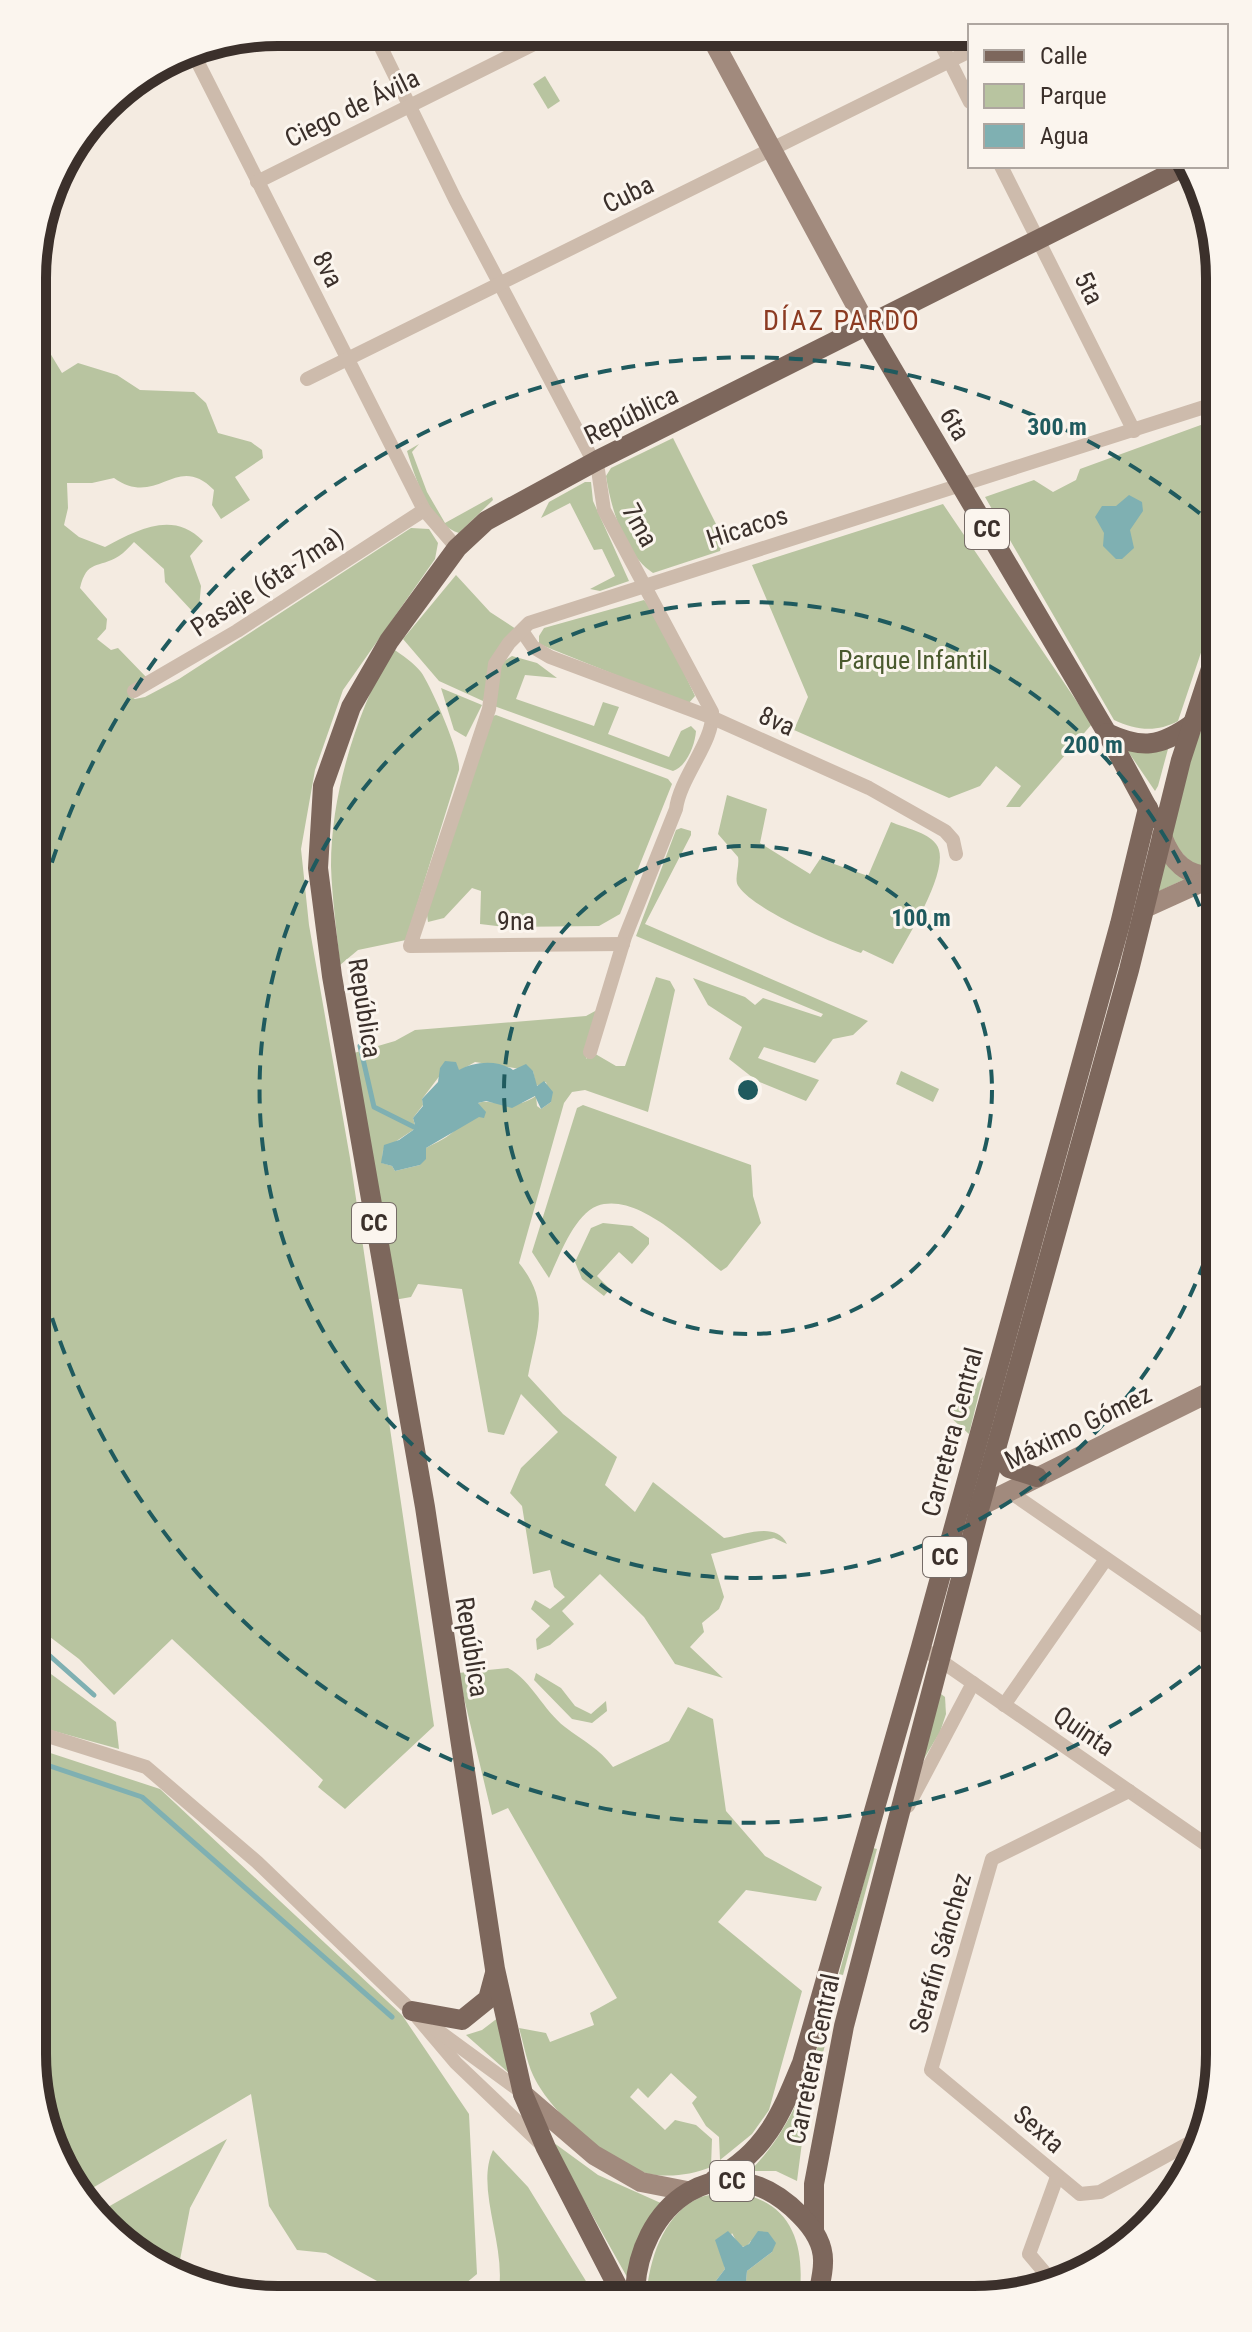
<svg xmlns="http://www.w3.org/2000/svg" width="1252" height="2332" viewBox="0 0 1252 2332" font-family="'Roboto Condensed',sans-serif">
<rect width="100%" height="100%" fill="#f4ebe1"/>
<g fill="#b8c4a0" fill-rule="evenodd">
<polygon points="545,76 560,101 548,109 533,84"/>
<path d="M 50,353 L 62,373 L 78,363 L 117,375 L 140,390 L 194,392 L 206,403 L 218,433 L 251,442 L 262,450 L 263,458 L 235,477 L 250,500 L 221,519 L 212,505 L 214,490 C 176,451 158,509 114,478 L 92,483 L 67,483 L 68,508 L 64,525 L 79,537 L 105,547 C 137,530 173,510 203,541 L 190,556 L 201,586 L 199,608 L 193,612 L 165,582 L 164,569 L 134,542 C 129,547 124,553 119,556 C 98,569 87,559 80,588 L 107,619 L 106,629 L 97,639 L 111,650 L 118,648 L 148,679 L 130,696 L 135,699 L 145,697 L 179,679 L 411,528 L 429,529 L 438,543 L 435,559 L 343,690 L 315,770 L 301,849 L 309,925 L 350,1158 L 434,1726 L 345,1809 L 318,1787 L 323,1780 L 172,1639 L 114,1695 L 79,1659 L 33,1624 L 34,600 L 51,603 L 34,588 L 34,356 Z"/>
<path d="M 1220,418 L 1220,596 L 1178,721 C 1156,733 1136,730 1114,720 L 985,497 L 1034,480 L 1053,492 L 1076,480 L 1080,469 Z"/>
<path d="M 673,438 L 723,538 L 720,551 L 653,573 C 624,554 611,508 606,476 L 611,468 Z"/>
<path d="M 419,444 L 412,452 L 427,492 L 445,523 L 492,497 L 493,500 L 459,533 C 430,524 415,478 407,451 Z"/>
<polygon points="585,482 591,482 593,501 629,581 600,591 590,589 615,576 602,549 594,550 570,503 541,518 549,502"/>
<polygon points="943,504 1092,724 1020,807 1006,807 1021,786 996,766 980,786 949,798 794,730 808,697 752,565"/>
<polygon points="456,575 490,612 516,629 483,701 439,681 403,639"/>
<polygon points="644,600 658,617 695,696 688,704 539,644 539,636 544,628"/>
<path d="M 392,648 C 402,655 414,663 421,672 C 431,686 461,754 459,770 L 406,940 L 358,950 L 340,965 C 337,932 332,899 331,866 C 331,792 357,713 392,648 Z"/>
<path d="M 512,656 L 537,663 L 557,678 L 525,675 L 516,699 L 594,726 L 603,702 L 619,707 L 608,734 L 669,757 L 681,731 L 691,726 L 696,731 C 695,745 687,766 673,771 L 656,765 L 494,706 L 501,663 Z"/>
<polygon points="1220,685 1220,861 1195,868 1168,836 1193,750"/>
<polygon points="441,688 482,705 466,737 454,730"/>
<polygon points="496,715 668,779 672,784 620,914 599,926 505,927 480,924 481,891 472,888 444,918 428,922 426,907 493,716"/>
<polygon points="1168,749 1158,786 1155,791 1127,750"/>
<path d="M 727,795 L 767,809 L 760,843 L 810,874 L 820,859 L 868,876 L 891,822 C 905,828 927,832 936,844 C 954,866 905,941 893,964 L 863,950 L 861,953 C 833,943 756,911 739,887 C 733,880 740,867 738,857 L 718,834 Z"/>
<polygon points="681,828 691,831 691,835 645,924 868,1021 853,1035 833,1039 815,1063 764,1047 758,1058 819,1080 806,1101 757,1081 729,1059 742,1027 708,1005 693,978 745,997 755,1005 763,998 821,1017 823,1014 636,936 676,830"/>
<polygon points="1163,856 1185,879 1153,894"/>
<path d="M 656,977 L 670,981 L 675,990 L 648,1112 L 585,1090 L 572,1092 L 564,1103 L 519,1263 C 551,1303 537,1328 528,1376 L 563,1414 L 617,1457 L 605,1485 L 635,1512 L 653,1482 L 724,1538 C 745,1535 776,1521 787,1544 L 774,1538 L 711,1554 L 724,1597 L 719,1609 L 702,1623 L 704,1632 L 690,1647 L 723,1678 L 675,1664 L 644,1617 L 600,1574 L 562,1611 L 574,1624 L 550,1645 L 537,1650 L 536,1639 L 550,1626 L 531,1609 L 535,1600 L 550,1609 L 565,1597 L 554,1587 L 550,1570 L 533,1574 L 522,1506 L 510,1493 L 521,1468 L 558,1432 L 521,1394 L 504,1435 L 488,1432 L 462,1289 L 418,1284 L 411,1297 L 394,1300 L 354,1053 L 395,1041 L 415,1030 L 586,1016 L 597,1010 L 586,1059 L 592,1052 L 616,1066 L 625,1066 ZM 475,1062 L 533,1071 L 536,1086 L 546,1082 L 551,1102 L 541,1109 L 537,1106 L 536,1096 C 510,1114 489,1096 477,1104 C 469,1109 463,1121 457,1128 C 448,1138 437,1142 426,1148 L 420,1165 L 395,1171 L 392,1166 L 382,1163 L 383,1150 L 416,1128 L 413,1118 L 423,1105 L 422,1099 L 441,1074 L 459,1071 Z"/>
<polygon points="901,1071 939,1089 933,1102 896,1084"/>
<path d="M 583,1105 L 751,1165 L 753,1196 L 761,1223 L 727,1267 L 721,1271 C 693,1249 638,1191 597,1206 C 574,1215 559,1257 549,1278 L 532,1252 L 577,1108 Z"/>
<polygon points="603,1223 632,1226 649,1238 649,1244 632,1264 619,1252 597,1276 610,1289 604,1296 582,1279 575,1262 591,1228"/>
<polygon points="983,1377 969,1434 949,1416"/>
<polygon points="32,1660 116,1722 119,1749 32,1725"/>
<path d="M 508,1668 C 532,1681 543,1710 565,1727 C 583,1741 599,1748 613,1767 L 669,1741 L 688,1707 L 713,1719 L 726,1811 L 765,1856 L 822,1887 L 816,1901 L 746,1890 L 718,1922 L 802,1991 L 769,2110 L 752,2134 L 720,2160 L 719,2137 L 706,2126 L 692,2103 L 697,2097 L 671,2073 L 648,2098 L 638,2088 L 630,2097 L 665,2130 L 675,2120 L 696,2125 L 712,2139 L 711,2167 C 693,2174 675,2177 656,2175 C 616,2171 554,2115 536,2081 C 527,2065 524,2045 519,2028 L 546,2033 L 550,2042 L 594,2025 L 590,2013 L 617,1998 L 508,1808 L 492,1815 L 458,1673 Z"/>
<polygon points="536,1673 561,1688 575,1706 591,1714 606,1701 607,1711 592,1723 572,1719 534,1680"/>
<polygon points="941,1694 945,1697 946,1714 940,1732 922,1762 938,1695"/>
<polygon points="32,1747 160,1789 402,2015 469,2114 477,2274 448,2298 408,2298 326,2253 297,2250 269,2206 251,2094 79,2196 45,2134 32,2054"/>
<polygon points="873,1848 877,1849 843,1975 839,1974"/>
<polygon points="499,2017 511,2075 466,2035 482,2030"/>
<path d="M 825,2022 L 831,2023 L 805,2119 L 797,2181 L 776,2171 L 750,2171 C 792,2129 809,2078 825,2022 Z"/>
<polygon points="227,2139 190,2208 178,2270 128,2249 94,2215"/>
<polygon points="550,2140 598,2175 663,2204 636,2242 627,2277"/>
<path d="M 493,2150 L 528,2187 L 597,2299 L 497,2299 C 510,2251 474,2191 493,2150 Z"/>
<path d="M 733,2193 C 793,2199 806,2247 799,2299 L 755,2299 L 746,2281 L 747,2271 L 772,2252 L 751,2241 L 746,2247 L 739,2246 L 732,2233 L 722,2256 L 725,2269 L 715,2282 L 692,2292 L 695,2299 L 646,2299 C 649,2261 662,2214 701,2197 C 710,2194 724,2194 733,2193 Z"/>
</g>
<g fill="#7fb0b2">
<polygon points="1129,495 1142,502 1143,511 1130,530 1134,548 1122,559 1116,559 1103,546 1104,533 1095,517 1102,506 1116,506"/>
<path d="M 445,1061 L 456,1062 L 459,1070 C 473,1062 497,1059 513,1070 L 526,1064 L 533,1071 L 537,1086 L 544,1081 L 553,1092 L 551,1102 L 541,1109 L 535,1096 L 512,1108 L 486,1101 L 478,1103 L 486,1112 L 484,1118 L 479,1117 L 426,1148 L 426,1159 L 420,1165 L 395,1171 L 392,1166 L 381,1163 L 384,1145 L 399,1140 L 416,1128 L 413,1118 L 423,1106 L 422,1099 L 438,1082 L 440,1068 Z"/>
<polygon points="728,2231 743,2247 749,2244 758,2231 768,2232 776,2243 772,2252 747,2271 746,2282 759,2291 756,2299 695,2299 692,2292 715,2282 725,2269 715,2240"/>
</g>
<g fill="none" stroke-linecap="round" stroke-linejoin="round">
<g stroke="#7fb0b2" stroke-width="5">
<polyline points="360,1046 374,1107 416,1128"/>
<polyline points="32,1640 94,1695"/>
<polyline points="32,1760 142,1797 392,2017"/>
</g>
<g stroke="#cdbbac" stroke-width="14">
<path d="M 374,33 L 455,199 L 598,470 L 604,510 L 712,712 C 715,740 680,777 676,809 L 625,937 L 590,1052"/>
<polyline points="937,36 970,102"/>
<polyline points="191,49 424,510 457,548"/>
<polyline points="1001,166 1134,431"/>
<polyline points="257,182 554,34"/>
<polyline points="307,379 970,51"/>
<polyline points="522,631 533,647 550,657 713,718 869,788 945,831 953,840 956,854"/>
<polyline points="134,691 237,631 424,510"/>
<polyline points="623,944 410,946 489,709 495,664 509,643 529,623 1220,402"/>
<polyline points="1007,1490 1220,1637"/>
<polyline points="921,1647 1220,1854"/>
<polyline points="1004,1705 1106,1559"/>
<polyline points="32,1731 146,1767 257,1862 412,2011 456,2063 542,2145"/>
<polyline points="1129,1791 992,1859 931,2070 1080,2194 1100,2192 1204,2135"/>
<polyline points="908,1806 973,1683"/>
<polyline points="437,2030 523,2093"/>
<polyline points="1056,2286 1029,2254 1057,2177"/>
</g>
<g stroke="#a18a7d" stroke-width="20">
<polyline points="710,35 867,326"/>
<path d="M 1162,836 C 1172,862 1186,877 1215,876"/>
<polyline points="1145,908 1220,874"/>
<polyline points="969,1502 980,1506 1220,1387"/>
<polyline points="523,2094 594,2155 641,2182 687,2191"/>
</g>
<g stroke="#7d675c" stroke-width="20">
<polyline points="867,326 1107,733 1153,818"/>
<path d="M 1107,733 C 1141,749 1160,747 1191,725"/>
<polyline points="996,1451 1009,1468 1037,1477"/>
<polyline points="412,2011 462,2020 488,1999 495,1973"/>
<path d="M 715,2179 C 766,2152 781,2114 802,2063 L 921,1647 L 1120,924 L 1148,808"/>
<polyline points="814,2229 814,2184 844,2026 980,1506 1129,970 1181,760 1220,641"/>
<polyline points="624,2299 546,2148 523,2094 495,1969 425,1507 332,976 318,868 323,786 351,707 389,641 457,548 486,521 598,460 1185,166"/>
<path d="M 635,2299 C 634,2204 724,2137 800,2215 C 813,2228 824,2245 823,2263 C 823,2275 819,2288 817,2300"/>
</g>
</g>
<g fill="none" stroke="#1f5a5e" stroke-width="4" stroke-dasharray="14 10">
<circle cx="748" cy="1090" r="244"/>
<path d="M1219 1216A488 488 0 1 1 1219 964"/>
<path d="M1219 1651A732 732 0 0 1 33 1248M33 932A732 732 0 0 1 1219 529"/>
</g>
<g text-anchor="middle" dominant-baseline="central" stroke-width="6" stroke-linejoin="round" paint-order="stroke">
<g fill="#fbf5ee" stroke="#756b66" stroke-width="2">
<rect x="965" y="509" width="44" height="40" rx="6"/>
<rect x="352" y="1203" width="44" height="40" rx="6"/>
<rect x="923" y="1537" width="44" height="40" rx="6"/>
<rect x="710" y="2161" width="44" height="40" rx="6"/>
</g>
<g font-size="24" font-weight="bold" fill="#3b302b">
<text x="987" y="529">CC</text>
<text x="374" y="1223">CC</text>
<text x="945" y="1557">CC</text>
<text x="732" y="2181">CC</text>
</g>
<g font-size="26" fill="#3b302b" stroke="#fbf5ee">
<text transform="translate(352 108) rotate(-26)">Ciego de Ávila</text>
<text transform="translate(628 194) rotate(-26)">Cuba</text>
<text transform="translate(328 269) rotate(63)">8va</text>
<text transform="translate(1089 288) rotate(64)">5ta</text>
<text transform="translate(631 415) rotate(-26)">República</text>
<text transform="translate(955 424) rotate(59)">6ta</text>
<text transform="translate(640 525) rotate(61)">7ma</text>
<text transform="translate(747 527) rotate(-18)">Hicacos</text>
<text transform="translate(267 582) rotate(-33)">Pasaje (6ta-7ma)</text>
<text transform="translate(777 721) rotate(24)">8va</text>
<text x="516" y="921">9na</text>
<text transform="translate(365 1008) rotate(81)">República</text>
<text transform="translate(1078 1427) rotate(-26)">Máximo Gómez</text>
<text transform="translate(952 1432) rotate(-75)">Carretera Central</text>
<text transform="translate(472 1647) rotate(81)">República</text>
<text transform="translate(1084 1731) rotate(34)">Quinta</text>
<text transform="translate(940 1953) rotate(-74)">Serafín Sánchez</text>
<text transform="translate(813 2059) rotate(-78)">Carretera Central</text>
<text transform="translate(1039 2129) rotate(41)">Sexta</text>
</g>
<g font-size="26" fill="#4a5a2e" stroke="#fbf5ee">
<text x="913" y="660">Parque Infantil</text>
</g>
<g font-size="28" letter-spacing="2" fill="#8c3b22" stroke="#fbf5ee">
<text x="842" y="320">DÍAZ PARDO</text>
</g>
</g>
<path d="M0 0H1252V2332H0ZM278 46H974A232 232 0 0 1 1206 278V2054A232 232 0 0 1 974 2286H278A232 232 0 0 1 46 2054V278A232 232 0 0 1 278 46Z" fill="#fbf5ee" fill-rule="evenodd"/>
<path fill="none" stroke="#3b302b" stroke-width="10" d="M278 46H974A232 232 0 0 1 1206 278V2054A232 232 0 0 1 974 2286H278A232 232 0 0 1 46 2054V278A232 232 0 0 1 278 46Z"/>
<circle cx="748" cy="1090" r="12" fill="#1f5a5e" stroke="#fbf5ee" stroke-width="4"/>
<g font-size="24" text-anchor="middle" font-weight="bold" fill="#1f5a5e" stroke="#fbf5ee" stroke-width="6" stroke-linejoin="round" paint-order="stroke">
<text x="1057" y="435">300 m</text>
<text x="1093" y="753">200 m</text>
<text x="921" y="926">100 m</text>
</g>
<rect x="968" y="24" width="260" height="144" fill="#fbf5ee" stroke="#aea6a0" stroke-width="2"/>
<rect x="984" y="50" width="40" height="12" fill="#7d675c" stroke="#aea6a0" stroke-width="2"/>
<text x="1040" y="64" font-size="24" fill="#3b302b">Calle</text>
<rect x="984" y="84" width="40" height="24" fill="#b8c4a0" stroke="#aea6a0" stroke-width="2"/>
<text x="1040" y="104" font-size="24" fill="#3b302b">Parque</text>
<rect x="984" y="124" width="40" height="24" fill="#7fb0b2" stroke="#aea6a0" stroke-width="2"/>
<text x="1040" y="144" font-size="24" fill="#3b302b">Agua</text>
</svg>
